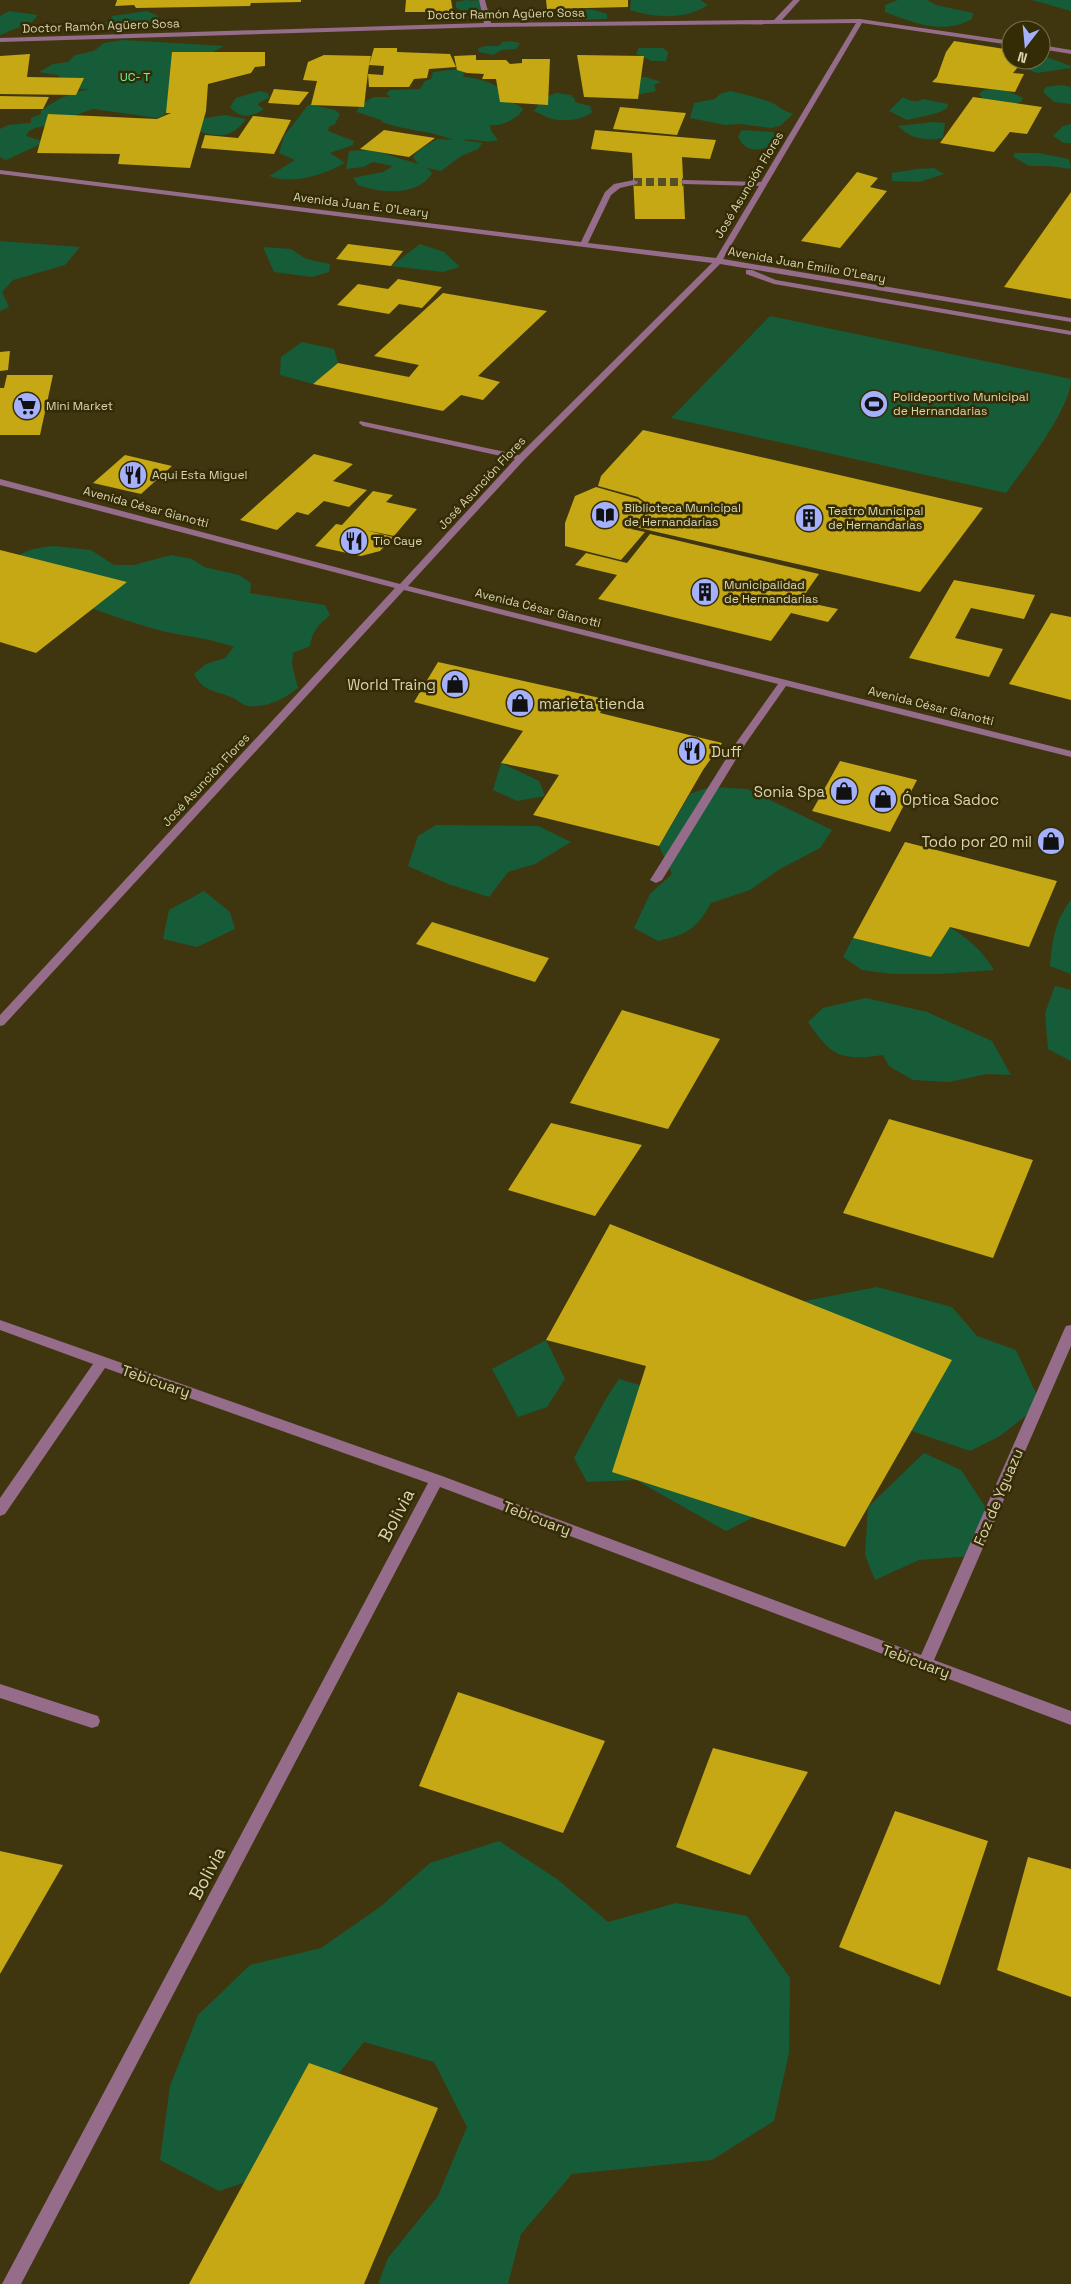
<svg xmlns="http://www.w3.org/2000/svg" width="1071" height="2284" viewBox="0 0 1071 2284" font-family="'Space Grotesk',sans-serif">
<rect width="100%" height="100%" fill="#3f3610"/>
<g fill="#165c38">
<polygon points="466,0 478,1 474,0 483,0 478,1 490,10 471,14 456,8 456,2"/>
<path d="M 631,0 L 700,0 L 708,5 C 686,20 655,18 630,10 Z"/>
<path d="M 898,0 L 927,0 L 936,5 L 973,13 L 972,19 C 943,35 914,23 885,12 L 885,5 Z"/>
<polygon points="1032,0 1071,0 1071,11"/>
<polygon points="576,9 594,10 607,14 607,19 569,20 552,16 559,12"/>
<polygon points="9,11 38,15 32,22 0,35 0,16"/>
<path d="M 147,11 L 158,16 L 159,24 C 143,33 123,30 105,28 L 102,24 L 111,20 L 112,16 Z"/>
<path d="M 123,40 L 224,46 L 211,53 L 181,105 L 158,118 L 93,109 L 76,115 L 71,120 L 35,128 L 29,131 L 26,136 L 42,141 L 43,143 L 6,160 L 0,157 L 0,129 L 8,125 L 31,123 L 31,118 L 41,114 L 41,111 C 56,99 72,92 91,89 L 81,89 L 61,84 L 61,78 L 57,75 L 39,72 L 53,64 L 68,62 L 75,55 L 94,51 L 104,43 Z"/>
<polygon points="510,41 520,43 516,49 502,50 493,55 479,52 478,48 486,46 499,46 502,42"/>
<polygon points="639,48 663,48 668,52 666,61 652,61 636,54"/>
<polygon points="1041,55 1071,66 1071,68 1037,73 1023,68 1026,60 1041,60"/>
<path d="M 460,69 L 465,72 L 463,77 C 473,77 493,82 500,89 C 504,92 507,97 511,101 C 515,105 520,104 523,110 C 516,119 502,127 490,125 L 491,131 L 498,140 C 485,144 475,138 462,140 L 482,143 L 478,149 L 461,156 L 441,171 L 427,168 L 432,173 C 418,197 380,193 358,185 L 353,178 L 383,172 L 393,166 L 373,162 L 363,167 L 346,169 L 349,151 L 372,150 L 418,164 L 413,157 L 419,150 L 437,139 L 453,140 C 430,130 406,131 382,122 L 381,120 L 357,112 L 359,106 L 373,97 L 391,97 L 386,94 L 390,90 L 420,89 L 425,81 L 431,79 L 433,72 Z"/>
<polygon points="646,77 661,82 654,85 656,91 637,95 628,78"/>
<polygon points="1062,85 1071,87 1071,104 1054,102 1043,92 1046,87"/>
<polygon points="1001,88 1023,98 1021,102 1011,104 983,100 979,94 984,90"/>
<path d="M 259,91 L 268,93 L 269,98 L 260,102 L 258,105 L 264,109 C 253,117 239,119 230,107 L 236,98 Z"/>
<path d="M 730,91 C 739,93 769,100 776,105 C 782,109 785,111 793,114 L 780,126 L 771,128 L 740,124 L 725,125 L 690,118 L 694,103 L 715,99 L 720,94 Z"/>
<path d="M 556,93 L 571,95 L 576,101 L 574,102 L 590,106 L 592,112 C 582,121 561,122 549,118 C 544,116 539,113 534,111 L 543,98 Z"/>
<path d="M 903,97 C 909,101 916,103 923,99 L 948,104 L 947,108 C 937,115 919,117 907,120 L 889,111 Z"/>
<path d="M 309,104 L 335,110 L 340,114 L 335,124 L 329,127 L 328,131 L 354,141 L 353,145 L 330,153 L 345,163 C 324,175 292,185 269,176 L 295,160 L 279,153 L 284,136 Z"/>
<path d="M 225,115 L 245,119 L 245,120 C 231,139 219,137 197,131 L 198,123 L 205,118 Z"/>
<path d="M 933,122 L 945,123 L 943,138 C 925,141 911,139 898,126 Z"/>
<polygon points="1071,124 1071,143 1064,143 1053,136 1063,126"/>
<path d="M 742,130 L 773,132 L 776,136 L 772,145 C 758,152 744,152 738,136 Z"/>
<polygon points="1014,153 1038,153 1069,159 1071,169 1049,166 1029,166 1014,157"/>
<polygon points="934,168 944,174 919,182 892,181 892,173 917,169"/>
<polygon points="0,241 80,247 65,265 13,280 2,292 9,307 0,311"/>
<polygon points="420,244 444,252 460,267 443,272 391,266"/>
<polygon points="263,247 291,249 306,259 330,264 329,272 312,277 274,272"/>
<path d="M 770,316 L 1071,379 C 1071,409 1024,468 1006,493 L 671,418 Z"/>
<polygon points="302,342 334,349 338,363 313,384 280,375 281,357"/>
<path d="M 54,546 L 91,550 L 114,565 L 134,565 L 171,555 L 192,559 L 204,567 L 239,575 L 251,583 L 250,593 L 325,605 L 330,615 C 318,625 312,632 310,646 L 293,653 L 292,665 L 298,688 C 284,699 267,708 248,706 C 242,705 237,699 231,697 C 213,690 204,692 194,674 L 206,664 L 225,658 L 234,647 C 207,637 178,636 151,628 C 99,613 50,592 0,570 C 19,553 28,548 54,546 Z"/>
<polygon points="501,763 539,781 545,796 517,801 493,790"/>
<path d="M 710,787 L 747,789 L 832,830 L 820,848 L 780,869 L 750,890 L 711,903 C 696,930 687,934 658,941 L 634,928 L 650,894 L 672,874 L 659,846 L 690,794 Z"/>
<polygon points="436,825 538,826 571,842 535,864 508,872 489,897 448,884 408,866 418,836"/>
<polygon points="204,891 230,912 235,929 197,947 163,939 169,910"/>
<path d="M 1071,900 L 1071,974 L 1050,966 C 1052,941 1055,920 1071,900 Z"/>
<path d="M 950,927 C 968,939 982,950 994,970 L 941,974 L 892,974 L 862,970 L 843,957 L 853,938 L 931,957 Z"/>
<polygon points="1055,986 1071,990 1071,1061 1048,1049 1045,1013"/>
<path d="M 866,998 L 927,1012 L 992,1041 L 1011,1075 L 987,1074 L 949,1082 L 913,1080 L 889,1066 L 883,1055 C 841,1061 832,1057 808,1022 L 823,1008 Z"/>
<polygon points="877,1287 952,1307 977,1336 1016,1350 1041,1404 1000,1436 970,1451 912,1431 913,1392 834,1337 805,1301"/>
<polygon points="546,1340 565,1379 547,1407 518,1417 492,1369"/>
<polygon points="619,1379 683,1398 763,1490 752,1518 726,1531 636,1480 587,1482 574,1458 607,1397"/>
<polygon points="924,1453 961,1470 992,1517 971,1556 919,1560 875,1580 865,1555 868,1507"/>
<polygon points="499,1841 557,1879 608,1922 676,1903 747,1916 790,1978 789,2053 774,2121 712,2160 572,2174 521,2234 508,2284 378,2284 388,2258 438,2196 467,2127 434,2062 364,2042 318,2099 289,2168 219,2191 160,2160 170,2086 198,2015 250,1965 321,1948 380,1907 430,1863"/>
</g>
<g fill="#c5a813">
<polygon points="117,0 301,0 301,2 251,3 250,6 136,8 134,5 115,6"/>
<polygon points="406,0 451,0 453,12 405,12"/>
<polygon points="546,0 628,0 628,7 547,9"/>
<polygon points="954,41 1011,50 1011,60 1024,60 1013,73 1024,74 1015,92 932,82 937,77 946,52"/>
<polygon points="374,48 397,48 397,52 450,54 456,67 429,69 427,78 414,79 409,87 369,87 368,74 383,75 384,66 369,65 368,72 364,107 311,105 317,81 303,80 308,62 324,55 371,56 369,65"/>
<polygon points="172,52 265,52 265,66 255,67 251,73 208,84 206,111 190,168 118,164 120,154 37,153 48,114 157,119 171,113 166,113"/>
<polygon points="30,54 27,77 84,78 76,95 0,94 0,56"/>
<polygon points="476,55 476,60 506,60 510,64 522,63 522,59 550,59 548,105 500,102 496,79 482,79 484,74 467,73 457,70 454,56"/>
<polygon points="577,55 644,56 638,99 584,97"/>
<polygon points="274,89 309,92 299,105 268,103"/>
<polygon points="0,96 49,97 43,109 0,109"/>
<polygon points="973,97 1042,107 1027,134 1010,132 994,152 940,143"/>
<polygon points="620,107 686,113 677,135 613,129"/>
<polygon points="253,116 291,120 274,154 201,148 205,135 238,138"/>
<polygon points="384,130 435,138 409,157 360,149"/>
<polygon points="595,130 716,140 710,159 682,157 685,219 635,219 632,153 591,149"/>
<polygon points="857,172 878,178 870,187 887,191 840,248 801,241"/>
<polygon points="1071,192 1071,299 1004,287"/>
<polygon points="348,244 403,251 391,266 336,259"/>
<polygon points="398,279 442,287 422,308 399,304 389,314 337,305 358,284 388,289"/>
<polygon points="443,293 547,311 478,376 500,382 483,400 461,395 443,411 313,384 338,363 409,377 419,365 374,356"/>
<polygon points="10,351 8,370 0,371 0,352"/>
<polygon points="7,375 53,375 40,435 0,435 0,388 4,388"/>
<polygon points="643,430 983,508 920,592 635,527 652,507 638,497 598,486 601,476"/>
<polygon points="314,454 353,464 333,481 367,490 349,507 324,501 308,515 297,512 277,530 240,520"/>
<polygon points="125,455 172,466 141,494 93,483"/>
<polygon points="596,487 638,499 650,507 631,529 645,532 621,560 565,546 565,523 575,496"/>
<polygon points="373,491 393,495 386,502 417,509 394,536 365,530 393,537 380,551 361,556 315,546 336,524 342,525"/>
<polygon points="650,534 819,574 800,601 838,609 828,622 791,613 771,641 598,599 617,575 575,565 586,553 627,563"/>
<polygon points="0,550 127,582 36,653 0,642"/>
<polygon points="954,580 1035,595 1024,619 971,608 955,638 1003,649 989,677 909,658"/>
<polygon points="1051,613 1071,617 1071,700 1009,684"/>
<polygon points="438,662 609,700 600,713 722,743 703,770 659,846 533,815 559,775 501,763 523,731 414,702"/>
<polygon points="840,761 917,780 890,832 812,811"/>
<polygon points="905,842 1057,881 1029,947 950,927 931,957 853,938"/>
<polygon points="432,922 549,958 535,982 416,944"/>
<polygon points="622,1010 720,1039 668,1129 570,1103"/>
<polygon points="889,1119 1033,1160 993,1258 843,1213"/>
<polygon points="551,1123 642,1145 595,1216 508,1190"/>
<polygon points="610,1224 952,1360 845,1547 612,1472 646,1366 546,1340"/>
<polygon points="458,1692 605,1741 563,1833 419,1786"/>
<polygon points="713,1748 808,1772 750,1875 676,1847"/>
<polygon points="895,1811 988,1841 940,1985 839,1947"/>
<polygon points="0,1851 63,1865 0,1974"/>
<polygon points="1028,1857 1071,1869 1071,1997 997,1970"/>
<polygon points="309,2063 438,2108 364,2284 189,2284"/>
</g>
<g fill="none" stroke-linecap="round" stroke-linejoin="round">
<polyline stroke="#564e28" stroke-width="8" stroke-dasharray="8 4" stroke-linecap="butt" points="634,182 684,182"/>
<g fill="#956c8a" fill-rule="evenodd">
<polygon points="479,0 485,0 491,23 774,20 793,0 800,0 782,20 860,19 1011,41 1011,45 862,23 723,259 1071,318 1071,322 720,264 524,460 408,586 1071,751 1071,757 786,686 746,743 662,880 656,883 650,880 736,743 778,684 404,590 4,1025 0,1026 0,1015 395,588 0,485 0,479 400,584 515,459 363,426 359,423 360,421 519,455 712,263 0,174 0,170 581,242 605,192 614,184 634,180 638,182 637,184 620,188 611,195 588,243 716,258 759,186 684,184 680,182 684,180 761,182 856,23 488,27 0,42 0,38 484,23"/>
<polygon points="1041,45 1071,50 1071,54 1041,49"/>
<polygon points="746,270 752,270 776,280 1071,331 1071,335 774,284 746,274"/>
<polygon points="0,1320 442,1476 921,1655 1064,1330 1066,1326 1071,1325 1071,1346 934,1660 1071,1711 1071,1725 440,1487 21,2284 2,2284 428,1483 105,1368 5,1514 0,1516 0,1498 93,1364 0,1330"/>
<polygon points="0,1684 98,1716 100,1721 98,1726 92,1728 0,1698"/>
</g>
</g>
<defs>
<symbol id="stadium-disc" viewBox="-11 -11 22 22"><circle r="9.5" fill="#a5b1fc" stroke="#342c05"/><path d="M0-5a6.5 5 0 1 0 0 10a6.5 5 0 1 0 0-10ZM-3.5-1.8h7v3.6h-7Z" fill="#111"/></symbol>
<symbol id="supermarket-disc" viewBox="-11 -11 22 22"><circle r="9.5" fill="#a5b1fc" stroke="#342c05"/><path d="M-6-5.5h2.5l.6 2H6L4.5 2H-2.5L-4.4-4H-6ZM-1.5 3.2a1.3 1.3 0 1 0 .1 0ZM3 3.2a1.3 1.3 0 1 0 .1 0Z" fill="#111"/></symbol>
<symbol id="restaurant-disc" viewBox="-11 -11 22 22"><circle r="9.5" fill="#a5b1fc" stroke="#342c05"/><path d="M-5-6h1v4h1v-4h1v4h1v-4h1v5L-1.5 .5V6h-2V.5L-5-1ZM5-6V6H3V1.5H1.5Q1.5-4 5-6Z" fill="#111"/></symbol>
<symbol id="library-disc" viewBox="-11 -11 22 22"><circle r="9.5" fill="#a5b1fc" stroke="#342c05"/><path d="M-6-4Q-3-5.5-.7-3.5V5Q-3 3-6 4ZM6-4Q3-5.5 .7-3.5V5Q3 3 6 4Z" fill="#111"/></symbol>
<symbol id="building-disc" viewBox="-11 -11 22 22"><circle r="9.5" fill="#a5b1fc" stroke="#342c05"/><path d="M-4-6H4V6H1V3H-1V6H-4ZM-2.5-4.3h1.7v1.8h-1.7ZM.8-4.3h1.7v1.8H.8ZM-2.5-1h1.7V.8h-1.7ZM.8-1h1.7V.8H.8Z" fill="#111"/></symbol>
<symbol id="shop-disc" viewBox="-11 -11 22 22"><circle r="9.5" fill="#a5b1fc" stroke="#342c05"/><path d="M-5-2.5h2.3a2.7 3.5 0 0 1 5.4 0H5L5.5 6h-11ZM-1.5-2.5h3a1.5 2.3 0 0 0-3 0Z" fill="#111"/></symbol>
</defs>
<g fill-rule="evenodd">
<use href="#stadium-disc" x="858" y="388" width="32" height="32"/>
<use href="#supermarket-disc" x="11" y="390" width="32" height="32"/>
<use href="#restaurant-disc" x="117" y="459" width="32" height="32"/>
<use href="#library-disc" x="589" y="499" width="32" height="32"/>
<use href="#building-disc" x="793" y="502" width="32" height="32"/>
<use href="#restaurant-disc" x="338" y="525" width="32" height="32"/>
<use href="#building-disc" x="689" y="576" width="32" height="32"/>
<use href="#shop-disc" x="439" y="668" width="32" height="32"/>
<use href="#shop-disc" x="504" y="687" width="32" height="32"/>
<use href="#restaurant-disc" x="676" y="735" width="32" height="32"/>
<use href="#shop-disc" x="828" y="775" width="32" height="32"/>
<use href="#shop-disc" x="867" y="783" width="32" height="32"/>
<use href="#shop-disc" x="1035" y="825" width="32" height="32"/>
</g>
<g text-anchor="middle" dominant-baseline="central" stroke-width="5" stroke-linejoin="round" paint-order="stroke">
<g font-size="12" fill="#dbd3b1" stroke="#342c05">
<text transform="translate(506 14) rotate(-1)">Doctor Ramón Agüero Sosa</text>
<text transform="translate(101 26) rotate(-2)">Doctor Ramón Agüero Sosa</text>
<text transform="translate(749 185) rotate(-59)">José Asunción Flores</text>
<text transform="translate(361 205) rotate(7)">Avenida Juan E. O'Leary</text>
<text transform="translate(807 265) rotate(10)">Avenida Juan Emilio O'Leary</text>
<text transform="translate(482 483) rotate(-47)">José Asunción Flores</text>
<text transform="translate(146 507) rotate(15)">Avenida César Gianotti</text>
<text transform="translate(538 608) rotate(14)">Avenida César Gianotti</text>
<text transform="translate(931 706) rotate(14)">Avenida César Gianotti</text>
<text transform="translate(206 780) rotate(-47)">José Asunción Flores</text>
</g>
<g font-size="12" fill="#5ffca8" stroke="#342c05">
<text x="135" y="77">UC- T</text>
</g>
<g font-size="12" fill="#dbd3b1" stroke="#342c05" text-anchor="start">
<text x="893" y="397">Polideportivo Municipal<tspan x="893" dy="14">de Hernandarias</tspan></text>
<text x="46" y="406">Mini Market</text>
<text x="152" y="475">Aqui Esta Miguel</text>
<text x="624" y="508">Biblioteca Municipal<tspan x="624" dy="14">de Hernandarias</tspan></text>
<text x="828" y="511">Teatro Municipal<tspan x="828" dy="14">de Hernandarias</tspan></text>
<text x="373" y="541">Tio Caye</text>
<text x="724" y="585">Municipalidad<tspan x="724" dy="14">de Hernandarias</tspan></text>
</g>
<g font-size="15" fill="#dbd3b1" stroke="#342c05" text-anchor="end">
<text x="436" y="684">World Traing</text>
<text x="539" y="703" text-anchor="start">marieta tienda</text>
<text x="711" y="751" text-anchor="start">Duff</text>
<text x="825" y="791">Sonia Spa</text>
<text x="902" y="799" text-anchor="start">Óptica Sadoc</text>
<text x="1032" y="841">Todo por 20 mil</text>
</g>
<g font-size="15" fill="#dbd3b1" stroke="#342c05">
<text transform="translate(156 1381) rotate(19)">Tebicuary</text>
<text transform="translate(998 1497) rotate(-67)">Foz de Yguazu</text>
<text transform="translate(537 1518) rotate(21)">Tebicuary</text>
<text transform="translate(916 1661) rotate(20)">Tebicuary</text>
</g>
<g font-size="18" fill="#dbd3b1" stroke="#342c05">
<text transform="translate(396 1515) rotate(-62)">Bolivia</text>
<text transform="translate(207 1873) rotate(-62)">Bolivia</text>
</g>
</g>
<g transform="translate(1026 45) rotate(196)"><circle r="24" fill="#342c05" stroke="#776f4a"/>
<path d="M0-4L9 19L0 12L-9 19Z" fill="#a5b1fc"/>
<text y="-8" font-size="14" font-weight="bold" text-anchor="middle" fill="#dbd3b1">N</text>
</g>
</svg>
